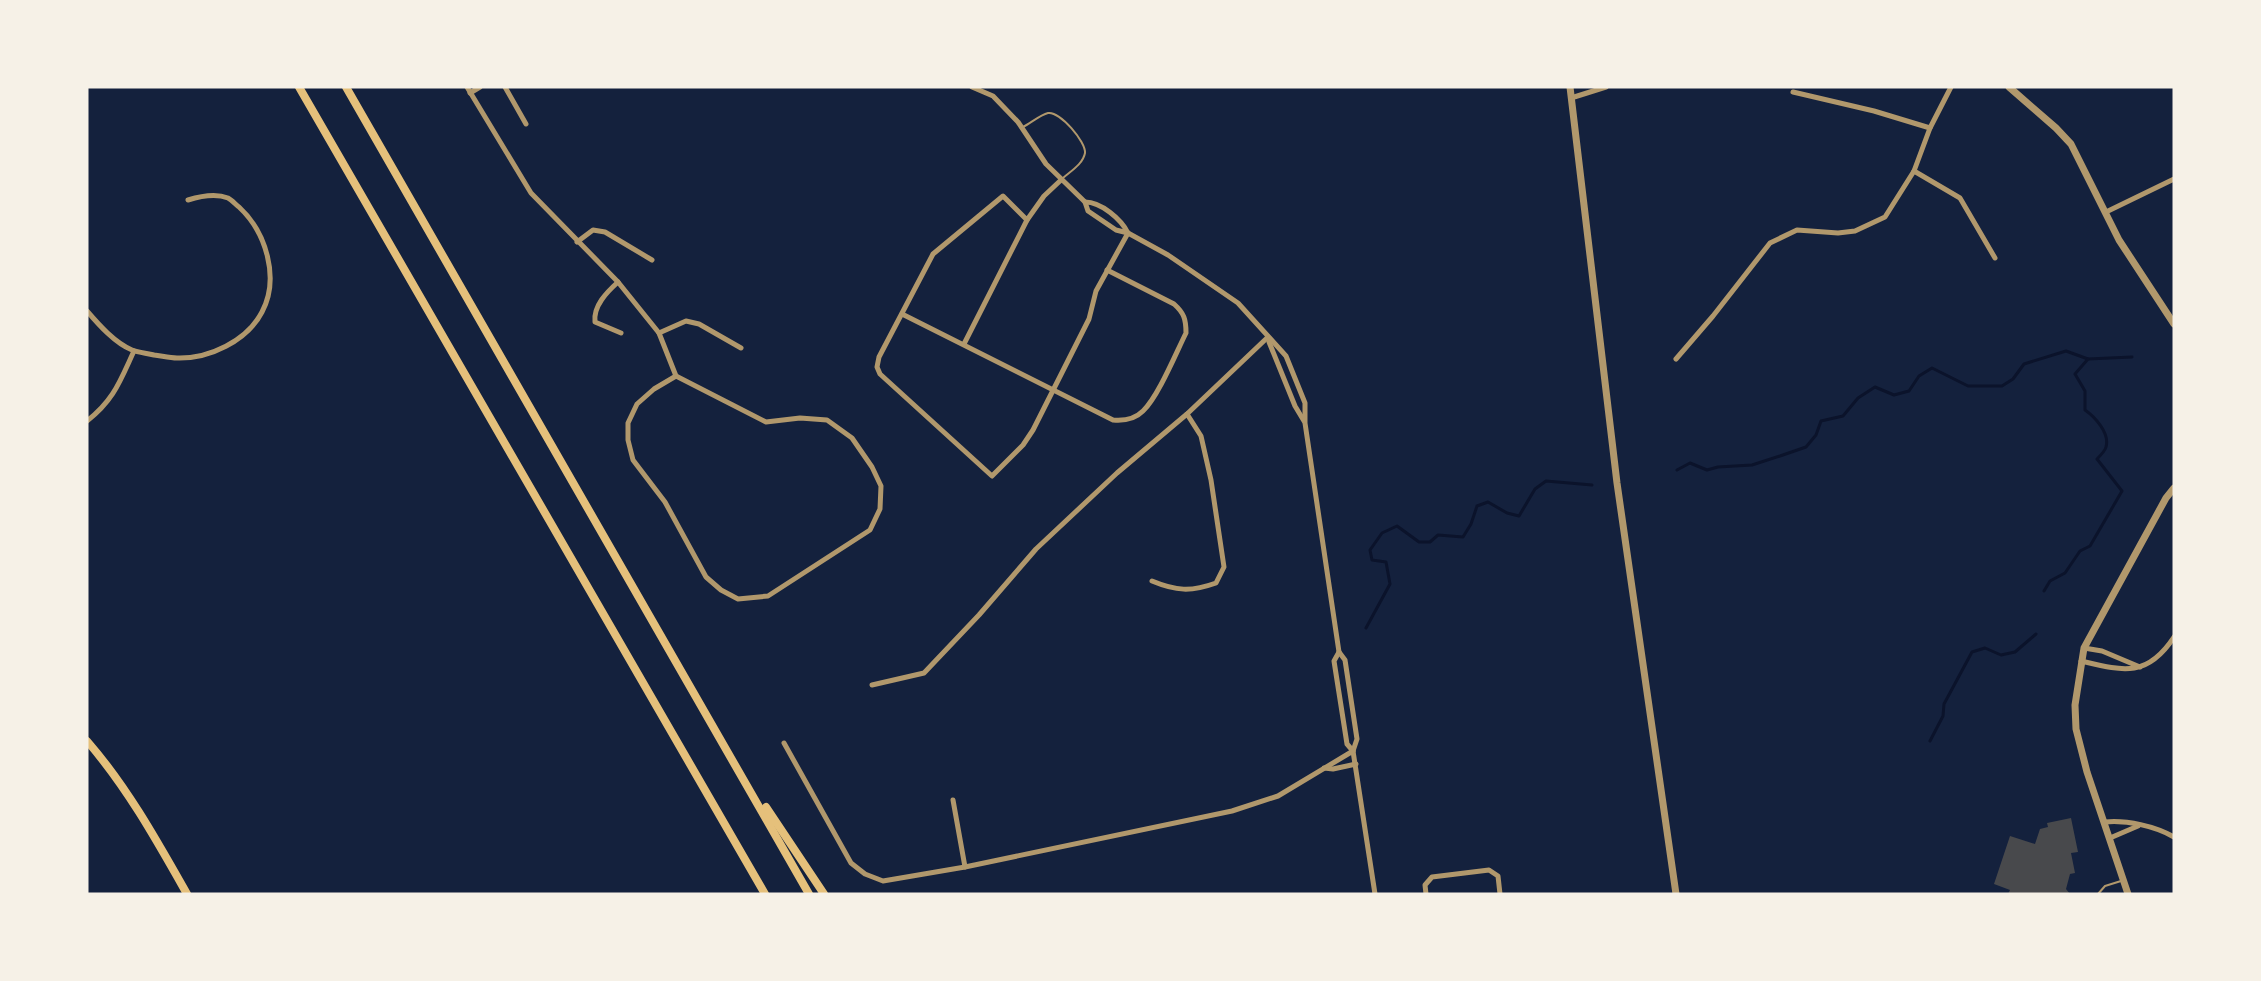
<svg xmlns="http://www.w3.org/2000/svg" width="2261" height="981" viewBox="0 0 2261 981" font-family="Roboto,sans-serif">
<rect width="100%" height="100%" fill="#14213d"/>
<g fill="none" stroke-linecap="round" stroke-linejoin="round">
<g stroke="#0b132b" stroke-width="3">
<polyline points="1677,470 1690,463 1707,470 1718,467 1752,465 1780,456 1806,447 1816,435 1821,421 1843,416 1858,398 1875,387 1894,395 1909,391 1919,376 1932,368 1968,386 2002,386 2013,379 2024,364 2066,351 2088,359 2132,357"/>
<path d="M 2044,591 L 2050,581 L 2065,573 L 2080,551 L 2090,546 L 2122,491 L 2097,459 C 2100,456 2105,451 2106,447 C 2110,433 2095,417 2085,410 L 2085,391 L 2075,374 L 2088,359"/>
<polyline points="1366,628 1390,584 1386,562 1372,560 1370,550 1382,533 1397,526 1419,542 1430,542 1438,535 1463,537 1471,524 1477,506 1488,502 1507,513 1519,516 1535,489 1546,481 1592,485"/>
<polyline points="1930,741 1943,716 1944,704 1972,652 1985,648 2001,655 2015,652 2036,634"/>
</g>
</g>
<polygon fill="#48494c" points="2071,818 2078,852 2071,853 2075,873 2070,874 2066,889 2070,894 2008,894 2010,890 1994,884 2010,836 2035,844 2040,829 2048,827 2047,823"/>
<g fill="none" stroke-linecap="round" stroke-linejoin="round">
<g stroke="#b1986c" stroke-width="2">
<path d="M 1023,127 C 1031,123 1040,115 1048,113 C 1060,111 1086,142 1085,153 C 1083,164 1071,171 1063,178"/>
<polyline points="2098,894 2105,886 2121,881"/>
</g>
<g stroke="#b1986c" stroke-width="5">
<polyline points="467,87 531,193 618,282 659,333 676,376"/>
<polyline points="505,87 526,124"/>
<polyline points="972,87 993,96 1018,122 1046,164 1085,202 1088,211 1116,230 1128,233 1168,255 1238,303 1286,356 1305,403 1305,423 1339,652 1345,660 1357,739 1353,751 1375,894"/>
<polyline points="1793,92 1874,111 1930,128"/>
<polyline points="470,93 480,87"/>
<polyline points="1571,98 1606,87"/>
<polyline points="1914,171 1960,198 1995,258"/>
<polyline points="1061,180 1044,196 1027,220 1003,196 933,254 879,357 877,367 880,374 992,476 1023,445 1033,430 1089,319 1096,291 1128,233"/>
<path d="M 1085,202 C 1101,202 1121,219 1128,233"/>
<polyline points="2106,212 2174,179"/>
<polyline points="577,242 593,230 605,232 652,260"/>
<path d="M 618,282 C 607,292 593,306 595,322 L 621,333"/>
<path d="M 87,311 C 99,325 115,343 132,350 C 139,353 147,353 154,355 C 162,356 170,358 177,358 C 209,359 247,341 262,312 C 280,278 266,232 239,207 C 236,205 232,200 228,198 C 215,193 201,196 188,200"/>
<path d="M 902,314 L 1113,420 C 1124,421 1135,419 1143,411 C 1158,397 1176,353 1186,333 C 1186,319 1184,313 1174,304 L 1107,270"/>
<polyline points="659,333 686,321 699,324 741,348"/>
<polyline points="1269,342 1295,406 1304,421"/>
<polyline points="964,344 1027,220"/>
<polyline points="1676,359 1713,316 1770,243 1797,230 1838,233 1855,231 1885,217 1914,171 1930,128 1951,87"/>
<polygon points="676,376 766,422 800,418 827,420 852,438 872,467 881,486 880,509 870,530 768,596 738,599 721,590 706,577 665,502 633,460 628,440 628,423 637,404 654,389"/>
<path d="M 87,421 C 114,400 120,381 134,351"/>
<path d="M 1152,581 C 1176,591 1191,592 1216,583 L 1224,567 L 1211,480 L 1201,436 L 1187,414"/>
<polyline points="2084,648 2102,651 2140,667"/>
<polyline points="1339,652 1334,661 1347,744 1353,751"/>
<path d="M 2081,661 C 2123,671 2147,678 2174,637"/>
<polyline points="872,685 924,673 979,615 1036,549 1117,473 1187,414 1268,337"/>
<polyline points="784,743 851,863 865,874 883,881 965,867 1232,811 1278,796 1353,751"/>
<polyline points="1324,768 1333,769 1356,764"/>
<polyline points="953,800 965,867"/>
<path d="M 2105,822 C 2127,820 2155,826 2174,837"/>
<polyline points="2110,838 2138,826"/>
<polyline points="1426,894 1425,885 1432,877 1489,870 1498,876 1500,894"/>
</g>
<g stroke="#b1986c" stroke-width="7">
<polyline points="1570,87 1617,483 1676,894"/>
<polyline points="2009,87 2056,128 2071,144 2119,240 2174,324"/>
<polyline points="2128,894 2087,772 2076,729 2075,705 2084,648 2166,498 2174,488"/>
</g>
<path stroke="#e5c07b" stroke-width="8" d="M 87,741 C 127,787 157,841 187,894"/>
<g stroke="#e5c07b" stroke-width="8">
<polyline points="299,87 765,894"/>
<polyline points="346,87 809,894"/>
<polyline points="766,807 824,894"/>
</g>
</g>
<rect width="2261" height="981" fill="none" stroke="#f6f1e7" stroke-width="177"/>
</svg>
